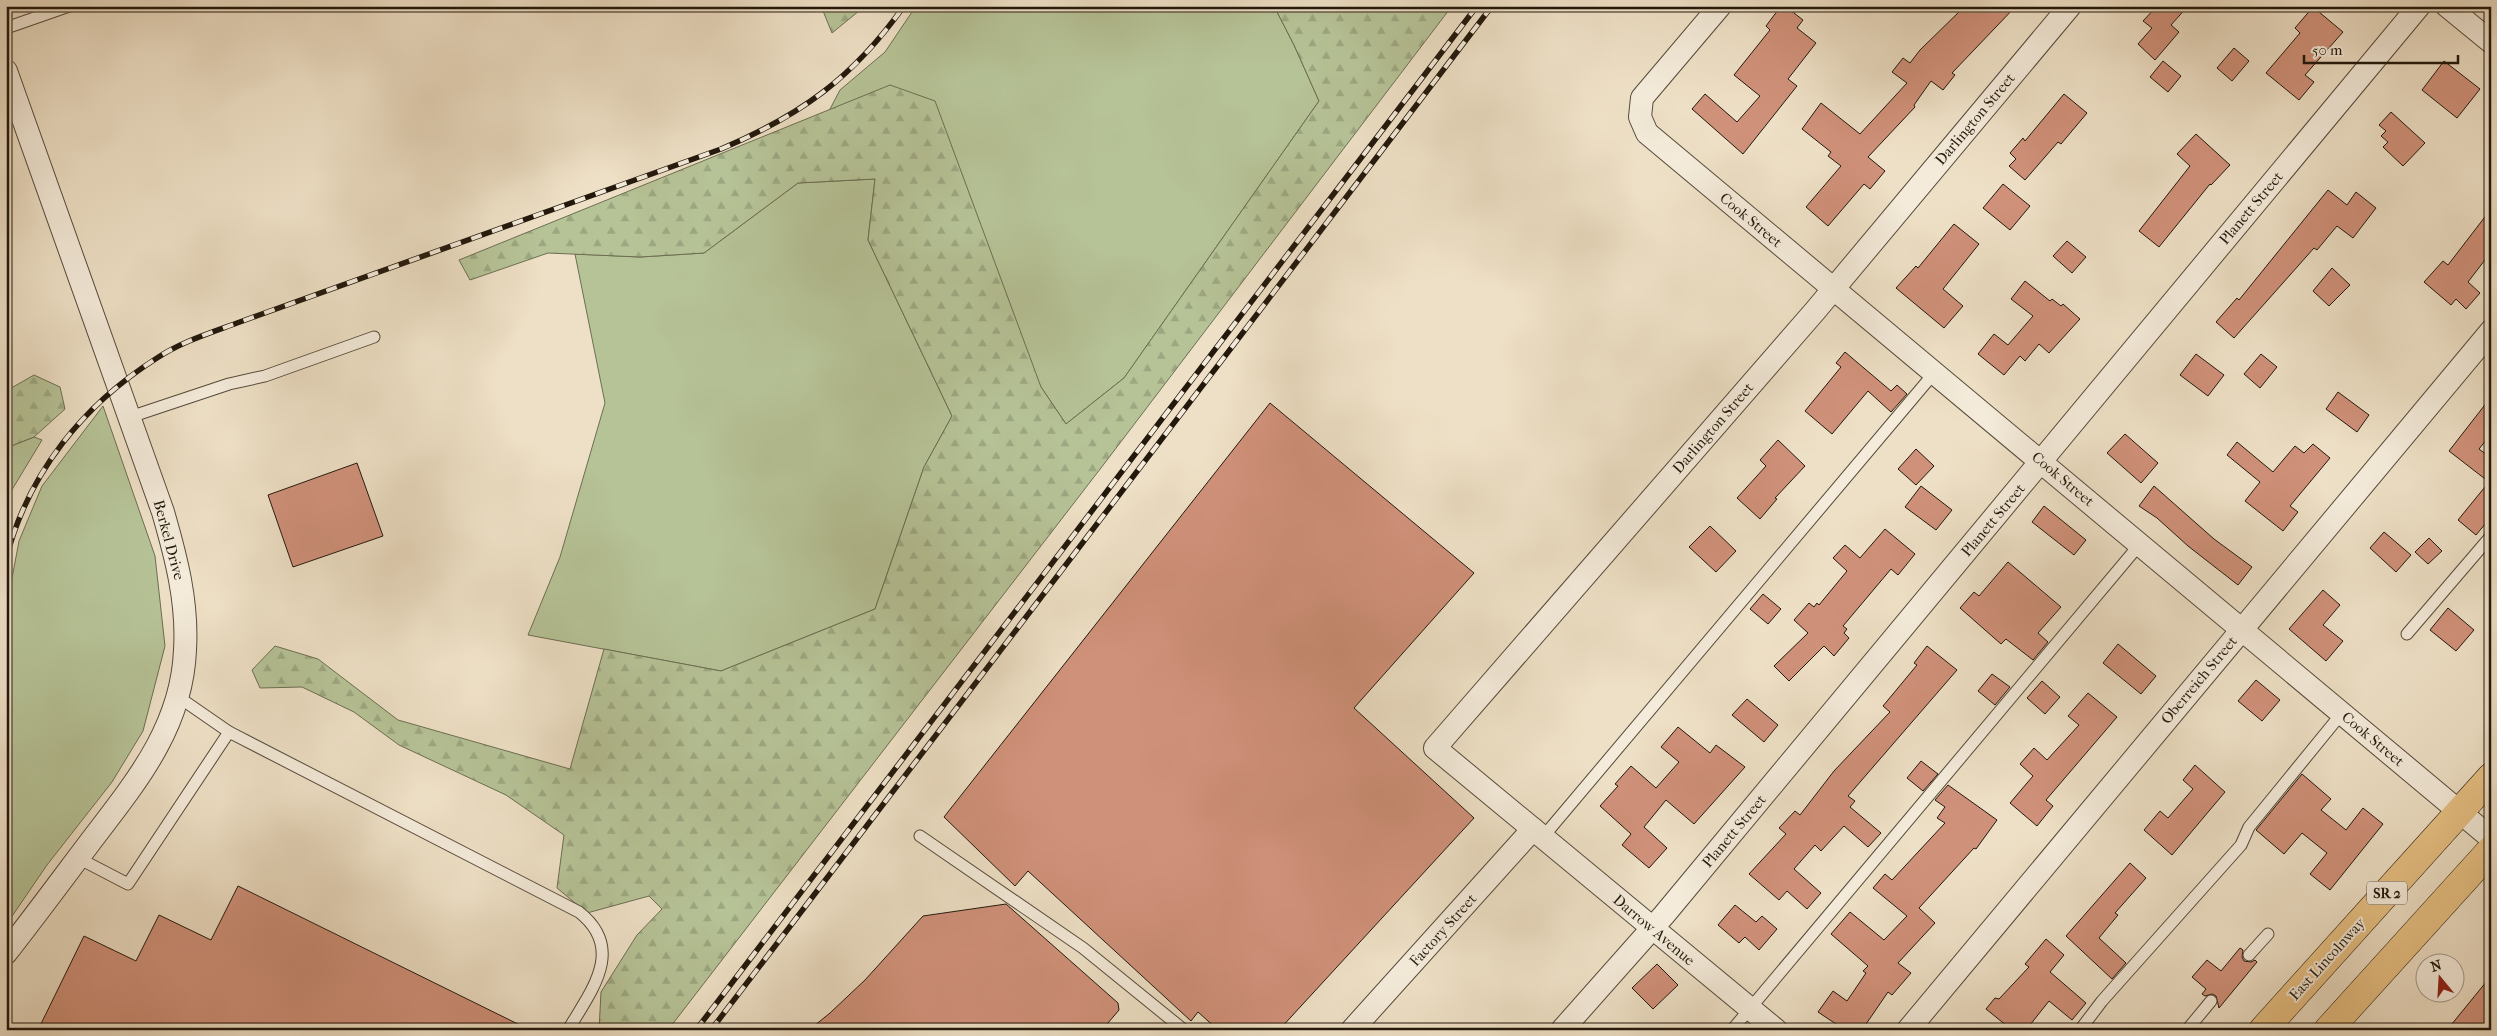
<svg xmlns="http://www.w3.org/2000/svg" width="2497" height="1036" viewBox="0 0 2497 1036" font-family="'IM FELL French Canon',serif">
<defs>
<pattern id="forest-firs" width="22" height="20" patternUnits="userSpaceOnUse" patternTransform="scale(1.25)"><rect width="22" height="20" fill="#b6c397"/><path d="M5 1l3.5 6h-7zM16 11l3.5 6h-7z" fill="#9ca781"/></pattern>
</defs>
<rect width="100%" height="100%" fill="#eee0c6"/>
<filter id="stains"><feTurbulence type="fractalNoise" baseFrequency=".004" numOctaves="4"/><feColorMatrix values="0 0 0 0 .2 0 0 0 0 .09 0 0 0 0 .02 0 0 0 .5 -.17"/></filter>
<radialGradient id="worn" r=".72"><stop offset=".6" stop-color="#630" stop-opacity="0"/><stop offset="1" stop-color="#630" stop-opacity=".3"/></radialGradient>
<g fill="#b6c397" stroke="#6c6e52">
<polygon points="916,6 1274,6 1294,45 1319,101 1124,378 1066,424 1041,387 830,109 840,90 885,52"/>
<polygon points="875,179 868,240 952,416 924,467 875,609 721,671 528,635 560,557 605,403 575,254 640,257 704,253 798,183"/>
<polygon points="103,406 155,556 165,646 143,731 112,782 47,865 6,925 6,610 19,541 42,486"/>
<polygon points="34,437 42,440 10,493 6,504 6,448"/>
</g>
<g fill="url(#forest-firs)" stroke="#6c6e52">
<polygon points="821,6 865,6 832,33"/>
<polygon points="1274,6 1452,6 1104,464 668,1030 599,1030 601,992 637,935 662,909 649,896 587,913 557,888 564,835 506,795 399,745 354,712 302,687 260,688 252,670 275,646 318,659 398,720 570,769 604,649 721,671 875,609 924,467 952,416 868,240 875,179 798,183 704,253 640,257 548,253 470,280 459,260 890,85 935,101 1041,387 1066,424 1124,378 1319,101 1294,45"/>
<polygon points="34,375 60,387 65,409 34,437 6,448 6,391"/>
</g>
<g fill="#d0917a" stroke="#22180c">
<polygon points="1781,6 1785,6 1803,20 1797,28 1816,43 1788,79 1797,86 1743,154 1692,109 1705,94 1737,122 1760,96 1734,75 1770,30 1766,26"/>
<polygon points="1965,6 2016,6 1952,73 1955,75 1943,90 1931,81 1914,105 1915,107 1868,157 1885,171 1870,189 1864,184 1828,226 1806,207 1841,166 1828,156 1831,152 1802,129 1821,103 1860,134 1907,83 1892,72 1903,58 1910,63 1920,50"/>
<polygon points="2157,6 2188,6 2171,25 2179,32 2155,60 2138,44 2152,28 2143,21"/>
<polygon points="2313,7 2343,32 2305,75 2314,82 2299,100 2266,73 2300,33 2295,28"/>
<polygon points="2234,48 2249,61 2232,81 2217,68"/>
<polygon points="2163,61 2181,76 2168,92 2150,77"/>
<polygon points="2444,61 2480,89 2457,118 2422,90"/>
<polygon points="2064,94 2087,113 2061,144 2058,142 2025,180 2009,166 2016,159 2010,153 2023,138 2025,141"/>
<polygon points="2391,112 2425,143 2403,166 2383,147 2388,142 2381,136 2386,131 2379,125"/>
<polygon points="2196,134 2230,165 2211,185 2210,184 2159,247 2139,231 2190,166 2177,154"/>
<polygon points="2003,184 2030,206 2010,230 1983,208"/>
<polygon points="2328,190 2347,205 2356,192 2376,208 2353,238 2337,226 2317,250 2314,248 2234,338 2216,322 2237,298 2239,300"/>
<polygon points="2491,209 2491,252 2468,282 2480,293 2466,309 2456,299 2451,305 2424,282 2443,261 2448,265"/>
<polygon points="1954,224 1979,244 1943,289 1963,306 1944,328 1896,288 1916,266 1918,268"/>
<polygon points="2067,241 2086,257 2072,273 2053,256"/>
<polygon points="2332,268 2350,285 2329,306 2313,291"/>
<polygon points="2025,281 2050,301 2052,299 2061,306 2063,304 2080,319 2049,353 2039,344 2025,361 2020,356 2004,375 1978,354 1994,334 2008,345 2033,316 2011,299"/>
<polygon points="1845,352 1891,391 1897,385 1907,394 1891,412 1868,391 1832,434 1805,411 1841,367 1836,363"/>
<polygon points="2196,354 2224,375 2208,396 2180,375"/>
<polygon points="2261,354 2277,367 2260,388 2244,374"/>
<polygon points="2338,392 2369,415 2357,432 2326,409"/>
<polygon points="2491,397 2491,434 2479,449 2491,458 2491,517 2476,535 2458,520 2489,482 2449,451"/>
<polygon points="1270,403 1474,573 1354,708 1474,818 1279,1030 1218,1030 1198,1012 1191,1021 1028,871 1015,886 944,817"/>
<polygon points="2125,434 2158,463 2141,483 2107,453"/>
<polygon points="1778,440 1805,466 1775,498 1777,499 1760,519 1737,498 1766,466 1760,460"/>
<polygon points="2237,442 2273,472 2295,446 2304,453 2313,444 2330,458 2290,506 2298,512 2283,531 2245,501 2260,482 2227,455"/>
<polygon points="1916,449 1934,466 1916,485 1898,469"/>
<polygon points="357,463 383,536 293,567 268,495"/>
<polygon points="1921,486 1952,510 1936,530 1905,507"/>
<polygon points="2154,486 2214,539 2252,567 2238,585 2188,546 2157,518 2139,506"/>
<polygon points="2044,506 2086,540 2074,555 2032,522"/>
<polygon points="1710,526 1736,551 1716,572 1689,547"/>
<polygon points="1885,529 1915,554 1898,575 1891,569 1843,626 1847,629 1844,633 1849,638 1834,656 1824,646 1789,681 1774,666 1808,633 1794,620 1809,603 1814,607 1817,603 1819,605 1847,571 1833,558 1845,545 1860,558"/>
<polygon points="2384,532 2411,555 2396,572 2370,548"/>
<polygon points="2429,538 2442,551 2428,564 2415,552"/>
<polygon points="2008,562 2061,607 2038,633 2048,642 2033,660 2006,639 2001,644 1960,608 1974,592 1979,596"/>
<polygon points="2323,590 2340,605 2323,625 2343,641 2326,661 2289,629"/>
<polygon points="1763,594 1781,609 1768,624 1750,609"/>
<polygon points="2448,608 2474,630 2456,651 2430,630"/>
<polygon points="2118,644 2156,676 2141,694 2103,663"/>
<polygon points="1927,646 1957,670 1848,796 1855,801 1850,807 1881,833 1868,847 1844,826 1821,851 1815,845 1794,869 1821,893 1807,909 1787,891 1779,900 1749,874 1786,834 1779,828 1795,811 1800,815 1834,771 1890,712 1883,706 1917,665 1914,663"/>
<polygon points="1992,674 2010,687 1995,705 1978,691"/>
<polygon points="2256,680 2280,700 2262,721 2238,701"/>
<polygon points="2042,681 2060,697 2045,714 2027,698"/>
<polygon points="2088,693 2117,717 2046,800 2053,806 2037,826 2010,803 2033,776 2020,764 2034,748 2047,760 2079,725 2068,716"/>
<polygon points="1747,699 1778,725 1764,742 1732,715"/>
<polygon points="1678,727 1710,753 1716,745 1745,767 1694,824 1666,800 1644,827 1667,848 1649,868 1622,845 1631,834 1600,806 1618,786 1615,784 1631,766 1656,788 1679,762 1661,747"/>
<polygon points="1921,761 1938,774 1923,791 1907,778"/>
<polygon points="2195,765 2225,792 2172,855 2144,830 2160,811 2168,818 2193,789 2183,780"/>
<polygon points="2302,774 2331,799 2321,810 2346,830 2363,808 2383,824 2330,890 2310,874 2327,853 2302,833 2284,854 2256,830"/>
<polygon points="1948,785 1997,820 1976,849 1974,848 1919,908 1935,923 1898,963 1911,973 1892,995 1888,992 1862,1030 1845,1030 1818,1012 1833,991 1847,1001 1866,973 1863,971 1868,966 1831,934 1850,912 1884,940 1907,916 1873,888 1885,874 1892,880 1945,823 1937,818 1945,807 1935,800"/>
<polygon points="2130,863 2146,878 2115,913 2118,915 2099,938 2126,963 2112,979 2066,936"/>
<polygon points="238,886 530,1030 38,1030 84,936 136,961 159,915 211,940"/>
<polygon points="1006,904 1118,1003 1119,1010 1102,1030 809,1030 830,1013 865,980 923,916"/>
<polygon points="1735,905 1756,922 1762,916 1777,929 1759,950 1745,937 1739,943 1718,925"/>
<polygon points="2046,939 2064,955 2050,972 2086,1003 2072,1020 2049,1001 2026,1030 2012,1030 1986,1009 1995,998 1999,999 2029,967 2025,964"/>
<polygon points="2240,948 2243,950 2242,957 2244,961 2251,962 2255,960 2257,962 2219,1008 2216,996 2212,994 2205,996 2202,994 2206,989 2192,977 2207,960 2221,971"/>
<polygon points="1657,964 1678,985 1653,1009 1632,988"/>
<polygon points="2491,976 2491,1030 2447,1030"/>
</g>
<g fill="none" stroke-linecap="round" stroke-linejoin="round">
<defs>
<g id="lane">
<polyline points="6,28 69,6"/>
<polyline points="130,417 229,384 265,376 374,337"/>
<polyline points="2407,634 2491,536"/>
<path d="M 229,732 L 579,912 C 626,949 591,991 568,1030"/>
<polyline points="920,836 1083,948 1184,1030"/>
<polyline points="1543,837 1935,372"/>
<polyline points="78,858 128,884 229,732 177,696"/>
<polyline points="2249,955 2268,934"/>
<polyline points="1732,1030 2140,544"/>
<polyline points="2080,1030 2102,1001 2241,845 2249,827 2342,713"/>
<polyline points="2187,1030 2211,1001"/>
</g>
<g id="street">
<polyline points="1720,6 1642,98 1640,117 1647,133 2491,838"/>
<polyline points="2447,6 2491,42"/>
<path d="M 6,71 L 163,512 C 176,557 188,602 185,650 C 182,727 136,782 91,841 C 63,878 35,916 6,953"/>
<polyline points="1352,1030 1533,829"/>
<polyline points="1562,1030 1664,915 2419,6"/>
<polyline points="1776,1030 1435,748 1815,311 2070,6"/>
<polyline points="1908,1030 2491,331"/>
</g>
<g id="primary">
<polyline points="2263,1030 2491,777"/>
<polyline points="2328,1030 2491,850"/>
</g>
</defs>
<use href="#lane" stroke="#554a3a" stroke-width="13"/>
<use href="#street" stroke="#554a3a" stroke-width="24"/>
<use href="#primary" stroke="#22180c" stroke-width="29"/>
<use href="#lane" stroke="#f4ebda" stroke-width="11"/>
<use href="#street" stroke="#f4ebda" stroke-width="22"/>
<use href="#primary" stroke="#e7c083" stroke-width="28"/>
<defs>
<g id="rail">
<path d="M 6,559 C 28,473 83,405 157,358 C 181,342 210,333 237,323 L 721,149 C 801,115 853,78 904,6"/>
<polyline points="696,1030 1477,6"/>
<polyline points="711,1030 1492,6"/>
</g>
</defs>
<use href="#rail" stroke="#22180c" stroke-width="5.5"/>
<use href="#rail" stroke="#f4ebda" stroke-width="4" stroke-dasharray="11" stroke-linecap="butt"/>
</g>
<g text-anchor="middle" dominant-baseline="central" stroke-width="4" stroke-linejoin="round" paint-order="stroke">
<rect fill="#f4ebda" stroke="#61574a" stroke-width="1" x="2367" y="881.5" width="40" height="23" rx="4"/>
<g font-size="14" font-weight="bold" fill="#22180c">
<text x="2387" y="893">SR 2</text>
</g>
<g font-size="15" fill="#22180c" stroke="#f4ebda">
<text transform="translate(1975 119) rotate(-50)">Darlington Street</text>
<text transform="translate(2251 208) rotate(-50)">Planett Street</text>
<text transform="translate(1751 220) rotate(40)">Cook Street</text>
<text transform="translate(1713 428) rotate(-49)">Darlington Street</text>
<text transform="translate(2063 479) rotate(40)">Cook Street</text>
<text transform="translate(1993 520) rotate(-50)">Planett Street</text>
<text transform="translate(169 540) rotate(75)">Berkel Drive</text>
<text transform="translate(2199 680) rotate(-50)">Oberreich Street</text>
<text transform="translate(2373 739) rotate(40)">Cook Street</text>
<text transform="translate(1734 831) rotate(-50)">Planett Street</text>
<text transform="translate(1443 930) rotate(-48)">Factory Street</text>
<text transform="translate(1654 930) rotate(40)">Darrow Avenue</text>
<text transform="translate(2327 959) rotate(-48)">East Lincolnway</text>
</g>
</g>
<rect width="2497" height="1036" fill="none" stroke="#eee0c6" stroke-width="25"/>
<rect x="8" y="8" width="2482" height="1021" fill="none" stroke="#22180c" stroke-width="2.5"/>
<rect x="12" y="12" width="2472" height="1011" fill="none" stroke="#22180c"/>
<g transform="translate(2440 978) rotate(342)"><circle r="24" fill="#f4ebda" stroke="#a09788"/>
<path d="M0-4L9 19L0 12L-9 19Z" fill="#8f2418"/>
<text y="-8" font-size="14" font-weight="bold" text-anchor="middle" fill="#22180c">N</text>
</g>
<path d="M2304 55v8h154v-8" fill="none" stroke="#22180c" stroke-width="2.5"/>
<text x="2312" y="55" font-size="15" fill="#22180c" stroke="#f4ebda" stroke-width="4" paint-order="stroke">50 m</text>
<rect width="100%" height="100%" filter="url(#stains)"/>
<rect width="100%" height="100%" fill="url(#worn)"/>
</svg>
